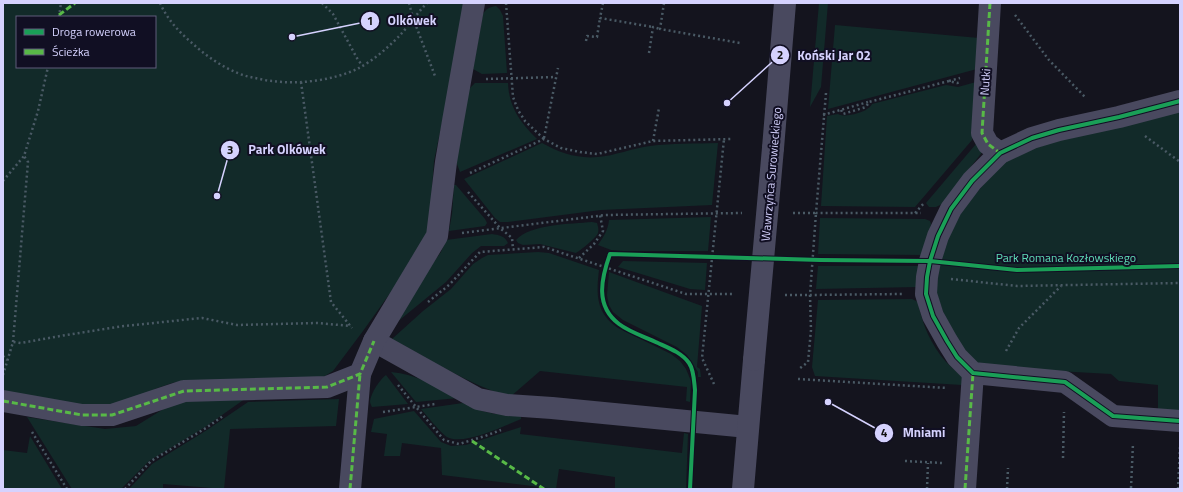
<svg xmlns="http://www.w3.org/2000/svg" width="1183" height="492" viewBox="0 0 1183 492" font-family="'Titillium Web',sans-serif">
<rect width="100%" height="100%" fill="#14141e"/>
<g fill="#122a29" fill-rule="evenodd">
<path d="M 3,3 L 466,3 L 457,51 L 434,161 L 429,230 L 418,254 L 363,331 L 333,371 L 320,379 L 183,381 L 172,383 L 155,389 L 139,401 L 117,414 L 3,393 ZM 17,17 L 155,17 L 155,67 L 17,67 Z"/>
<polygon points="819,3 828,3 821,87 810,107"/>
<path d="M 496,6 L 500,10 L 503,16 L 507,73 L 482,74 L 473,69 L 483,14 C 486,9 489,7 496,6 Z"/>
<polygon points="835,25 979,38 977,69 828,109"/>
<path d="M 976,82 L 972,140 L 915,207 L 821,206 L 827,116 L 838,114 C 844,118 862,113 867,109 C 869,108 871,106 872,104 L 946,85 L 958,87 Z"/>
<path d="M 475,83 L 508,83 C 509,107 520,122 537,139 L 460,172 L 457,164 L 457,155 L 469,89 Z"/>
<polygon points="1180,111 1180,415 1158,414 1158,385 1119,381 1111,374 986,367 977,364 952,337 936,292 941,255 962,209 1006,159 1058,140"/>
<path d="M 542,143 C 560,153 578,159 598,157 C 614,156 633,148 650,146 C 672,143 695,144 718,143 L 712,205 L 601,210 L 508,222 L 500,222 L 495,218 L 464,179 Z"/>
<polygon points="976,144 983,151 942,204 936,207 929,207 926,203"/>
<polygon points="454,185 456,185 485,219 487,223 485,226 449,231 452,214"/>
<path d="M 711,217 L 708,251 L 623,251 L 611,250 L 598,245 C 604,236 608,230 609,220 Z"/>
<polygon points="820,218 925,219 930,221 931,224 923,255 818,254"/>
<path d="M 592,222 L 597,223 C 598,226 599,230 598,233 C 596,238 581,250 576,253 L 540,244 L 523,245 L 518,243 L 516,240 C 530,224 571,224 592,222 Z"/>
<path d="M 492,234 C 499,235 505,236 508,243 L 504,246 L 481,246 L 472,253 L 446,282 L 396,323 L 430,267 L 441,252 L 446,240 Z"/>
<path d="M 538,252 L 549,253 L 599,270 C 596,295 596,313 618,328 L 671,354 L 680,361 L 686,369 L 691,381 L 690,402 L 686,401 L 687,387 L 540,371 L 510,397 C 468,384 431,360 392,339 L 423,311 L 451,289 L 473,264 L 482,258 L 488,255 Z"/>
<polygon points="623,261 707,263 705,290 690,289 618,267"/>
<polygon points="818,266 921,266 918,287 816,289"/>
<polygon points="609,272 702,306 697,367 700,369 701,377 698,377 698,372 687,355 677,347 623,320 613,312 609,305 607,295"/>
<path d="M 912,299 L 918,302 C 922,324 931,345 946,362 C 951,367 957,372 963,377 L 962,385 L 815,376 L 812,367 L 818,300 Z"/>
<path d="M 391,372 C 416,374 436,386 458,398 L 416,402 Z"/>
<path d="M 386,375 L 408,404 L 372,407 C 371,405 370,403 370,401 C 371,393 380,379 386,375 Z"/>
<polygon points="249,396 205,427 149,461 121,489 72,489 27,417 105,429 136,426 178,400"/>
<polygon points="339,399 336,426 230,429 224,489 163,484 163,489 129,489 152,464 207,430 248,402"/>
<path d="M 463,403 L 482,411 L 495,414 L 507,414 L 521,416 L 521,419 C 504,426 463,446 447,437 C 442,434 426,415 421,409 Z"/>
<polygon points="414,411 441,442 451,446 466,445 521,427 520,434 682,453 684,433 688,434 686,489 615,489 615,477 559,469 556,489 442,475 441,448 402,443 400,456 384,456 387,434 371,432 374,419"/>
<polygon points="30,436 62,489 3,489 3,450 27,453"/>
</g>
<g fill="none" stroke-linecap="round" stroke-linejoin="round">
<g stroke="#4a5a65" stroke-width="2.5" stroke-dasharray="2 3" stroke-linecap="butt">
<path d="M 160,3 C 167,19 179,32 192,43 C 206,56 222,67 240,74 C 245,76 250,77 255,78 C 261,79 267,81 273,81 C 298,85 334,80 357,69 C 373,61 390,46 402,33 C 411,23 418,12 427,3"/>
<polyline points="322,3 333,14 358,60 362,65"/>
<polyline points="409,3 413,18 435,76"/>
<polyline points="506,3 513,97 518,110 525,121 544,139"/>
<polyline points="603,3 600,18 653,27"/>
<polyline points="664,3 660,29 740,43"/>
<polyline points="1015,15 1049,60 1086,98"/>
<polyline points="59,17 61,3"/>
<polyline points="586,41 587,36 597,37 600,18"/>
<polyline points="649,53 653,27 660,29"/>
<polyline points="486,79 556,77"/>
<polyline points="949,81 960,78"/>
<polyline points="301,82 331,302 352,328"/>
<polyline points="826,93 816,213 921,213"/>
<polyline points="841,110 843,114 866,107 869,102 949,81 957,83 961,82"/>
<polyline points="823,115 868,102"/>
<polyline points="1145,136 1180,162"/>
<polyline points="544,138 558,68"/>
<polyline points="653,141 659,108"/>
<polyline points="470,173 544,139 561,148 580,152 597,154 653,141 731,139"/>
<polyline points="3,181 24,156 38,111 48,67"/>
<polyline points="468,192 500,228 512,238 513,249"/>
<polyline points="793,213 816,213 810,295 902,294"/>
<polyline points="915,213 925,202"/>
<polyline points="462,233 605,215 742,213"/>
<polyline points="579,258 594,244 603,231 600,215"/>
<polyline points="951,279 1017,286 1180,283"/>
<polyline points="785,295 810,295 811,330 808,362 799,369"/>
<polyline points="428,302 449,285 480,252 544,247 686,294 734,294"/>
<polyline points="13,342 28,162 24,156"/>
<polyline points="1006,351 1019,328 1061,286"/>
<polyline points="3,356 7,360"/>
<polyline points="3,375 13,342 21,343 66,335 124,326 202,318 237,325 317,323 351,326"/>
<polyline points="798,379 947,388"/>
<polyline points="714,384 702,358 724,139"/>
<polyline points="398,385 416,407 444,440 459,444 485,436 501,430"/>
<polyline points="383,412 435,404"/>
<polyline points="32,432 67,489"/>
<polyline points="1063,458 1064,412"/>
<polyline points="905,461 942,463"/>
<polyline points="1131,488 1133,443"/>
<polyline points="125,489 151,461 206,428 223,416"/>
<polyline points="927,489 928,463"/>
<polyline points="1007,489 1008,468"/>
<polyline points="1178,489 1180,447"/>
</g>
<g stroke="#49495f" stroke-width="22">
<polyline points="990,3 982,133 988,144 1000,153"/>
<polyline points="1180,101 1119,117 1059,130 1032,138 1000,153 972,181 951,209 938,236 930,261 927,277 926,294 933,316 947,341 957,357 973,373 1065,382 1113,416 1180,421"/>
<polyline points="773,148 785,3"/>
<polyline points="374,341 478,399 507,405 552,408 748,427"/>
<polyline points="3,401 82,415 112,415 184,391 327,387 360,374 374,341 437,236 446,162 453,121 474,3"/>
<polyline points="350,489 360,374"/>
<polyline points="743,489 754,360"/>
<polyline points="965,489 973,373"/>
</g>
<polyline stroke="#49495f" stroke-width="22" points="754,360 773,148"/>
<g stroke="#58b947" stroke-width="3" stroke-dasharray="6 3" stroke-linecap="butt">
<polyline points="990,3 982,133 988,144 1000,153"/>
<polyline points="59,15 75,3"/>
<polyline points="3,401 82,415 112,415 184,391 327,387 360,374 374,341"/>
<polyline points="472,441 544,489"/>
<polyline points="350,489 360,374"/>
<polyline points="965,489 973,373"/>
</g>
<defs>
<g id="cycleway">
<polyline points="1180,101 1119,117 1059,130 1032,138 1000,153 972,181 951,209 938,236 930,261 927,277 926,294 933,316 947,341 957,357 973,373 1065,382 1113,416 1180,421"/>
<path d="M 690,489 L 695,390 C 694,381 694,370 689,363 C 682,353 669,348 658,343 C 646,337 631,333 619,324 C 595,306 601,279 610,254 L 820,260 L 930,261 L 1017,270 L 1180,266"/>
</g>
</defs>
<use href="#cycleway" stroke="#110f23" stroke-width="6"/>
<use href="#cycleway" stroke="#1a9f57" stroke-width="4"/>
</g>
<g text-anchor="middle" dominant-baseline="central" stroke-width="4" stroke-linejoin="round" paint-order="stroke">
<g font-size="12" fill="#d5d2fe" stroke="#110f23">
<text transform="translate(985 82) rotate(-86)">Nutki</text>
<text transform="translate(771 174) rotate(-85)">Wawrzyńca Surowieckiego</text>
</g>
<g font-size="12" fill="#5fdcb8" stroke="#110f23">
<text x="1066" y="257">Park Romana Kozłowskiego</text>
</g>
</g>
<path fill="none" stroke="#d5d2fe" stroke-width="1.5" d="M292 37L370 21M727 103L780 55M217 196L230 150M828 402L884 433"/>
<g fill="#d5d2fe" stroke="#110f23" stroke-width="1.5">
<circle cx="292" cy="37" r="4"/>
<circle cx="727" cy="103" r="4"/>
<circle cx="217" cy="196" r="4"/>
<circle cx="828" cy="402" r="4"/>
<circle cx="370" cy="21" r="10"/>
<circle cx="780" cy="55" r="10"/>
<circle cx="230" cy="150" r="10"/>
<circle cx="884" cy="433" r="10"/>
</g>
<g font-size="12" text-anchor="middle" font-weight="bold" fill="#111">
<text x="370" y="25">1</text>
<text x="780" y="59">2</text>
<text x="230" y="154">3</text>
<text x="884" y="437">4</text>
</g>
<g font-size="13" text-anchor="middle" font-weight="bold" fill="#d5d2fe" stroke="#110f23" stroke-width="4" stroke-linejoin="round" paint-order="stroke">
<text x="412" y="25">Olkówek</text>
<text x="834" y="60">Koński Jar 02</text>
<text x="287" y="154">Park Olkówek</text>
<text x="924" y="437">Mniami</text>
</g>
<rect width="1183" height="492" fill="none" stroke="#d5d2fe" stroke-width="8"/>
<rect x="16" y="16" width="140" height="52" fill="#110f23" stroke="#5f5d7b"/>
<rect x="24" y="29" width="20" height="6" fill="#1a9f57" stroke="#5f5d7b"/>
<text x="52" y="36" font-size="12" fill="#d5d2fe">Droga rowerowa</text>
<rect x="24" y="49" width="20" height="6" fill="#58b947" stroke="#5f5d7b"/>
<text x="52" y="56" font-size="12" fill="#d5d2fe">Ścieżka</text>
</svg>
